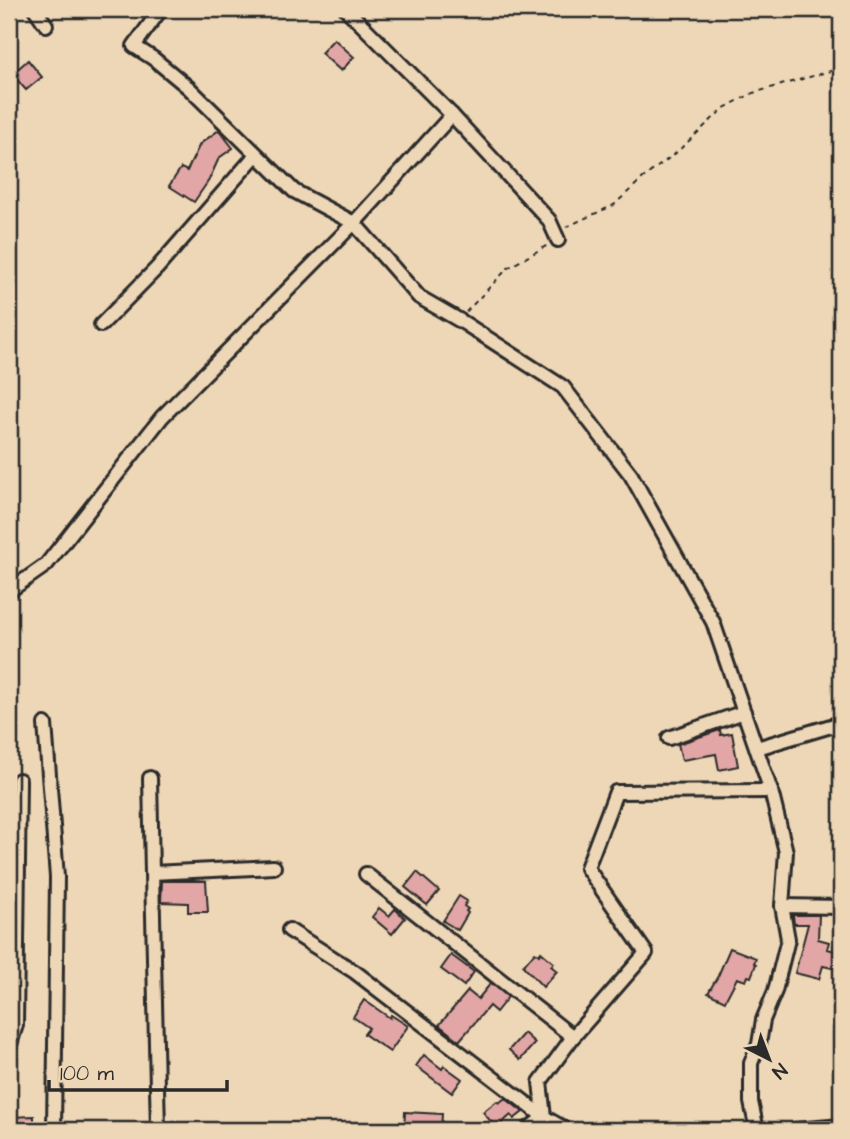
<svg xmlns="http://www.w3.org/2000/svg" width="850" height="1139" viewBox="0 0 850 1139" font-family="'Architects Daughter',sans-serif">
<rect width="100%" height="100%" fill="#eed7b7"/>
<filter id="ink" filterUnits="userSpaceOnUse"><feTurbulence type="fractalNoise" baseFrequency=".0143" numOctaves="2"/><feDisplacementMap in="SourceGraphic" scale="14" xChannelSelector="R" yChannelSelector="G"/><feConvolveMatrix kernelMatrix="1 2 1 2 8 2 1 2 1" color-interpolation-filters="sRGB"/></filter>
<g filter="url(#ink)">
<g fill="#e1a6a5" stroke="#2b2b2b" stroke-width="2">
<polygon points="334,39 354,57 341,71 321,53"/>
<polygon points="28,60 42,77 26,90 12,74"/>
<polygon points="219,130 233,148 219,158 209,180 194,202 169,186 181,168 187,171 200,144"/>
<polygon points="720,730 721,735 732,733 738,766 719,770 716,754 682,760 678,744"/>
<polygon points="417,872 439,891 427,905 405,887"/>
<polygon points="162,881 206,881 208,912 188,912 188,903 161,902"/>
<polygon points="459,896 467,901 464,906 468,909 466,911 468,913 458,930 443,921"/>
<polygon points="379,908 389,916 395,909 405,918 392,934 372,917"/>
<polygon points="793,915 819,915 818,939 829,942 827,949 841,952 841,970 823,966 819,979 795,973 808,924 794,924"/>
<polygon points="730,948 756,958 754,963 756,964 751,977 748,976 746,981 737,978 725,1001 708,993 718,976"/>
<polygon points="535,952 539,955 541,952 554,963 551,966 557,971 543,987 523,966"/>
<polygon points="451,955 474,972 464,986 441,969"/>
<polygon points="491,983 508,997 496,1012 489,1006 459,1041 439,1025 468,991 478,999"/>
<polygon points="364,1000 390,1018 391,1015 408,1026 390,1052 364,1034 369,1028 353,1017"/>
<polygon points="524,1033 535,1043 520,1060 509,1050"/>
<polygon points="424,1055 442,1069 444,1066 462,1079 452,1093 416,1066"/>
<polygon points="505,1098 523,1112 514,1119 511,1115 496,1128 483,1112 497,1101 499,1103"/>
<polygon points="405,1112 442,1114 441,1130 404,1130"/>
<polygon points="34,1116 34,1129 9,1130 9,1117"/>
</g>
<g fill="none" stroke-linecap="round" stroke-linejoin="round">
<defs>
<g id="street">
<polyline points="35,9 46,25"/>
<polyline points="161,9 134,46 154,59 189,88 294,191 354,223 419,297 464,323 563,387 631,475 713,622 771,791 786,852 782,906 788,939 775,991 763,1020 759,1044 751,1063 751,1102 757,1130"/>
<polyline points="346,9 452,115 549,220 558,240"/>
<polyline points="101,325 157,268 255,156"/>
<polyline points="9,591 46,565 162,417 354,223 452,115"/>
<polyline points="45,724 57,877 54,1130"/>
<polyline points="669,738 744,712"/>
<polyline points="757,748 841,723"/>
<polyline points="150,778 152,873"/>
<polyline points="366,874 573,1037"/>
<polyline points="782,906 841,907"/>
<polyline points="289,930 355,972 544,1117 540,1082 573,1037 646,953 587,868 616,792 771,791"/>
<polyline points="9,1048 16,1025 19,780"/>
<polyline points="158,1130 152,873 274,867"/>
<polyline points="527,1130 544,1117 567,1130"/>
<polyline points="795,1130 841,1126"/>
</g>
</defs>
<use href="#street" stroke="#2b2b2b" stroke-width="18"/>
<g stroke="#2b2b2b" stroke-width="2" stroke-dasharray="5 5" stroke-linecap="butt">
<polyline points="566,227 614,205 643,178 677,152 724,108 753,93 841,68"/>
<polyline points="466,312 508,268 548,245"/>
</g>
<use href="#street" stroke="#eed7b7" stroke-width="12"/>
</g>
</g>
<rect width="850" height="1139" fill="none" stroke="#eed7b7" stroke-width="35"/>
<rect x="18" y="18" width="815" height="1104" fill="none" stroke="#2b2b2b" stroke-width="2.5" filter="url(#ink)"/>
<g transform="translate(769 1059) rotate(138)" stroke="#eed7b7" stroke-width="5" paint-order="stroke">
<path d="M0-5L12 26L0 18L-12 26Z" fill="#2b2b2b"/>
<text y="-10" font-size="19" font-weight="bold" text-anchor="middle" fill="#2b2b2b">N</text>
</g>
<path d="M49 1080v10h178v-10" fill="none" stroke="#2b2b2b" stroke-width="3.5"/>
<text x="60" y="1080" font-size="21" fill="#2b2b2b" stroke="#eed7b7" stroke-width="5" paint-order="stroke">100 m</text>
</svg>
